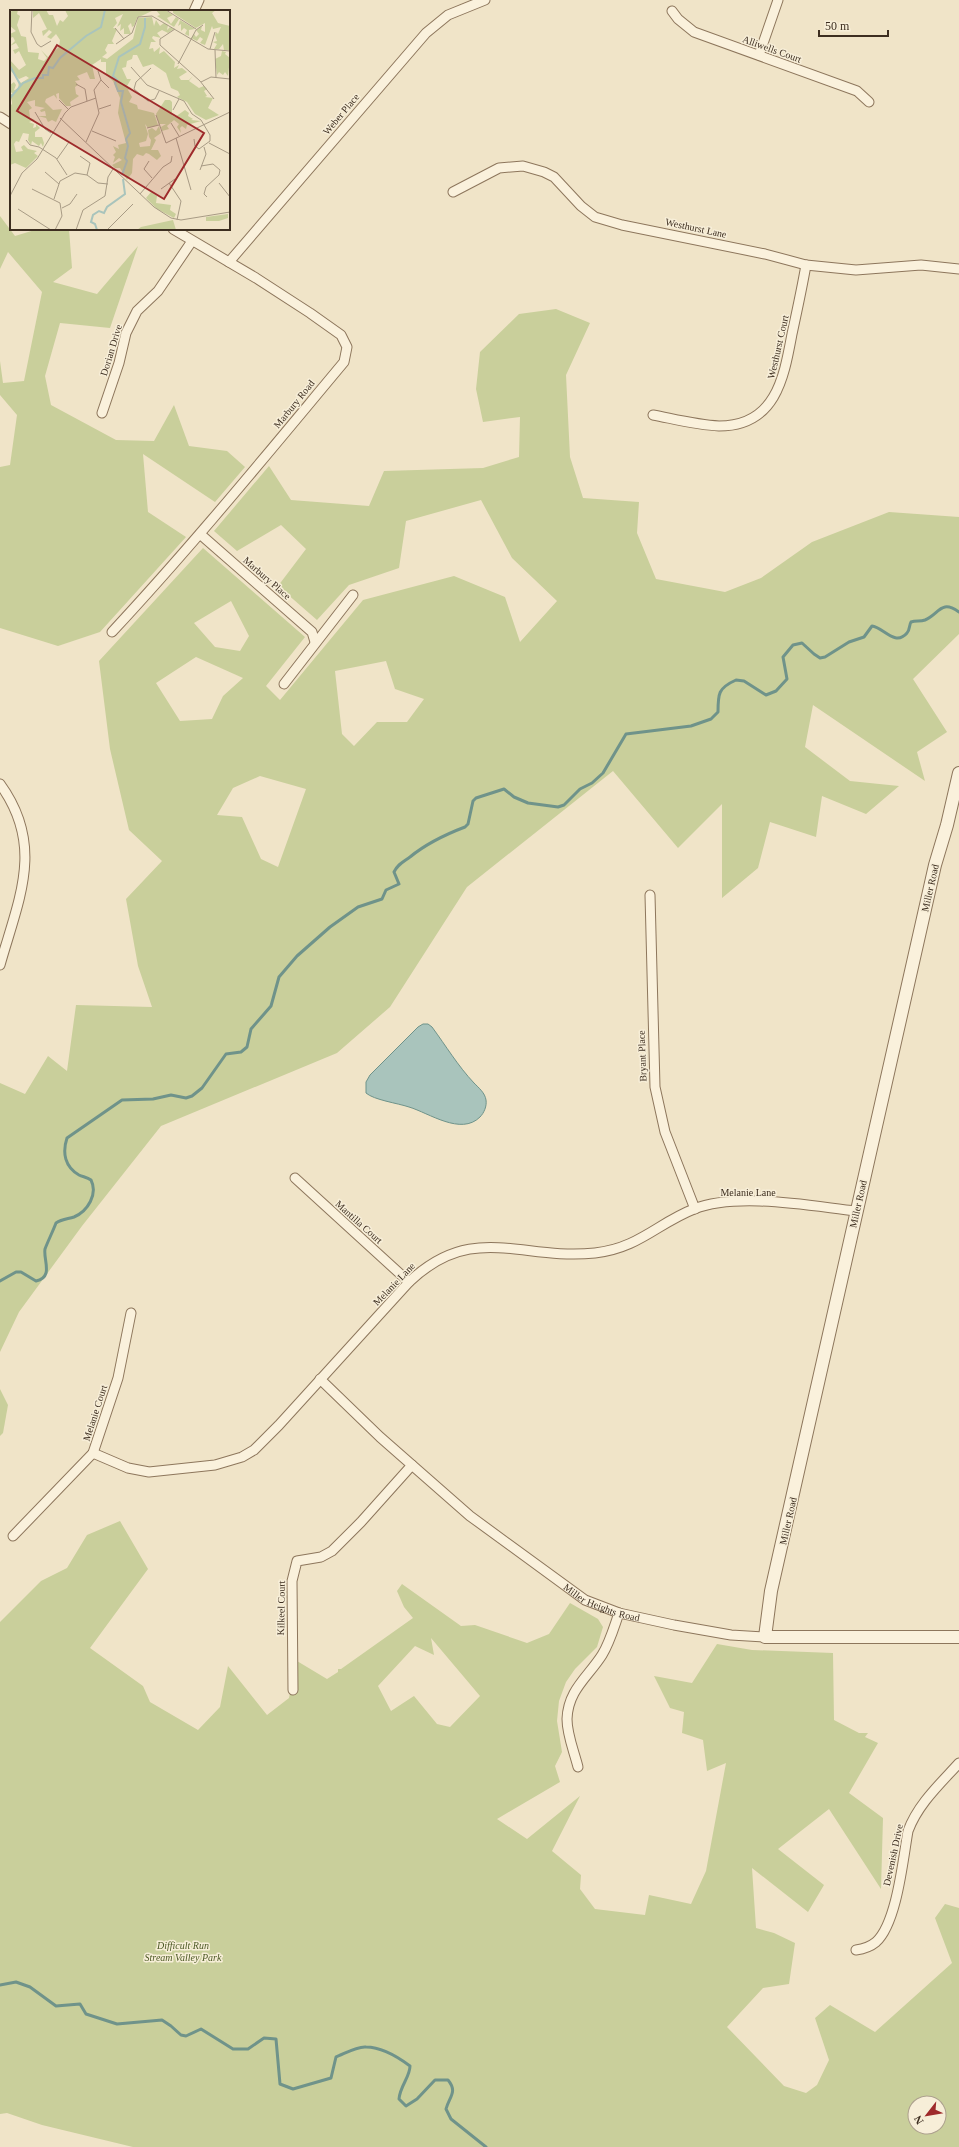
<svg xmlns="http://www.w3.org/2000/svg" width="959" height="2147" viewBox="0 0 959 2147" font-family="Georgia,serif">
<rect width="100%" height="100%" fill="#f0e4c8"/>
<g fill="#c9cf9b" fill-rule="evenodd">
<polygon points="0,216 15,236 38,229 69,229 72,268 53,282 97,294 138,246 110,328 60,323 45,376 51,405 116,440 154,441 174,405 189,446 227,451 245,467 215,502 143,454 148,512 186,537 100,632 58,646 0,628 0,467 10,465 17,415 0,395 0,361 3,383 24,381 42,292 8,252 0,269"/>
<path d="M 556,309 L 590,323 L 566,375 L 570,457 L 583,498 L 639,502 L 637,533 L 656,579 L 725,592 L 761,578 L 812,542 L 889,512 L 959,517 L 959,634 L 913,679 L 947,732 L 917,752 L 925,781 L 813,705 L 805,747 L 850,781 L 899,786 L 866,814 L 822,796 L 816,837 L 770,822 L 758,868 L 722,898 L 722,804 L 678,848 L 613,771 L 467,887 L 390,1007 L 337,1053 L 161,1126 L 82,1226 L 19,1312 L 0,1352 L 0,1083 L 25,1094 L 48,1056 L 67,1071 L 76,1005 L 152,1007 L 138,966 L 126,899 L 162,861 L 129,830 L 110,749 L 99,661 L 203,548 L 305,637 L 266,686 L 280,700 L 363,600 L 454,576 L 505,597 L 520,642 L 557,601 L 512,558 L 481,500 L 406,521 L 399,568 L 349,585 L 317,620 L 278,586 L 306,549 L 281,525 L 237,551 L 214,531 L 269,466 L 291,500 L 369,506 L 384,471 L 483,468 L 519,457 L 520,417 L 483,422 L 476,389 L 480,352 L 519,314 ZM 231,601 L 249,636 L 240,651 L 215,647 L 194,623 ZM 196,657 L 243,678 L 223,696 L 212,719 L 180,721 L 156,683 ZM 386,661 L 395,689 L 424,699 L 407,722 L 377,722 L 354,746 L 342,734 L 335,671 ZM 260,776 L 306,789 L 278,867 L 261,859 L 242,817 L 217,815 L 233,788 Z"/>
<polygon points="0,1389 8,1405 3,1433 0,1436"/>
<path d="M 120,1521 L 148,1569 L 90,1648 L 143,1686 L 150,1702 L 198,1730 L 220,1707 L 228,1666 L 267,1715 L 289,1698 L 297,1661 L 327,1679 L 338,1672 L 338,1669 L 341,1669 L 413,1618 L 404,1607 L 397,1591 L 402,1584 L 461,1626 L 475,1625 L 527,1643 L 549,1634 L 570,1603 L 598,1619 L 603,1627 L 597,1647 L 575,1669 L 566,1682 L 559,1701 L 557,1721 L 562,1752 L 555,1766 L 560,1782 L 497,1819 L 527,1839 L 580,1796 L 552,1851 L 581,1875 L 580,1889 L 595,1909 L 645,1915 L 649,1895 L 691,1904 L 706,1871 L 726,1763 L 707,1771 L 703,1740 L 682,1733 L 684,1712 L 670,1708 L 654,1676 L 692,1683 L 717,1644 L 752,1650 L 833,1653 L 834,1720 L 859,1733 L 868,1733 L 865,1737 L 878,1743 L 849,1793 L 883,1818 L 881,1889 L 829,1809 L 778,1849 L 824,1885 L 808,1912 L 752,1868 L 756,1928 L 774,1933 L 795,1943 L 789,1984 L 763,1988 L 727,2027 L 784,2086 L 806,2093 L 817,2085 L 829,2060 L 815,2018 L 830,2005 L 875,2032 L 952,1963 L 935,1918 L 945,1904 L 959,1908 L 959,2147 L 133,2147 L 42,2125 L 7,2113 L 0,2114 L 0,1622 L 41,1581 L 67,1568 L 87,1535 ZM 431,1638 L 480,1696 L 450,1727 L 437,1724 L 414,1696 L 391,1711 L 378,1686 L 415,1646 L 434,1655 ZM 915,2103 L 939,2103 L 939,2127 L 915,2127 Z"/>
</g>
<path fill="#a9c4bc" stroke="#6f938a" d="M 423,1024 L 428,1024 L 432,1027 C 446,1046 458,1066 474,1083 C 479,1088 485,1093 486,1100 C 487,1106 484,1113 480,1117 C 461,1136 429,1113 409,1107 C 397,1103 374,1100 366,1093 L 366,1082 L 370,1075 L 418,1027 Z"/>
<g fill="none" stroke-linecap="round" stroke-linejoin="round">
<g stroke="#6f938a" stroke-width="3">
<path d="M 0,1281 L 16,1272 L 21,1272 L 36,1281 C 54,1277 43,1260 45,1249 C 48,1241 53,1231 56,1223 C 62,1219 68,1219 74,1217 C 88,1211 98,1194 91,1180 C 87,1177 83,1177 79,1175 C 65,1167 62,1153 67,1138 L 122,1100 L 153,1099 L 171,1095 L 186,1098 L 192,1096 L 202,1088 L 226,1054 L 241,1052 L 247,1047 L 251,1029 L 271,1006 L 279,977 L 297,956 L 330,927 L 358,907 L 382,899 L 386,890 L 399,884 L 394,872 C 398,864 403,862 410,857 C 427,843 444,835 465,827 L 468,824 L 473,801 L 476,798 L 504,789 L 514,797 L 528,803 L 558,807 L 564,805 L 580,789 L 592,783 L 603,773 L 626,734 L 691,726 L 711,719 L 718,712 C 718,694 718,688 736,680 L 744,681 L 766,695 L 776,691 L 787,679 L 783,657 L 793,645 L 802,643 L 814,654 L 820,658 L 825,657 L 849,642 L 864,637 L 872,626 C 883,627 895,647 907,633 C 910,630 909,625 911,622 C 916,620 920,622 925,620 C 939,614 941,599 959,612"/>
<path d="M 0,1985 L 16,1982 L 30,1987 L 56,2006 L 80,2004 L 86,2014 L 117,2024 L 162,2020 L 171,2026 L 181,2035 L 186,2036 L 201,2029 L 233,2049 L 248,2049 L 264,2038 L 276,2039 L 280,2084 L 293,2089 L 331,2078 L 336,2057 C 344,2054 357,2046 366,2047 C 381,2047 398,2057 410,2066 C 410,2077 400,2086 399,2099 L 406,2106 L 417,2099 L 435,2080 L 448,2080 C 458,2092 449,2097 446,2109 L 451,2119 L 486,2147"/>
</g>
<defs>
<g id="minor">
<polyline points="194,11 199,0"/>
<polyline points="672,11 678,19 694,32 857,91 869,102"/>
<polyline points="759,55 778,0"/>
<polyline points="0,117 11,124"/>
<polyline points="453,192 499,168 523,166 544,172 554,177 581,206 595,217 622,225 765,254 806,265 856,270 921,265 959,269"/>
<polyline points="229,262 426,33 448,15 485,0"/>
<polyline points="102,413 119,363 126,333 137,311 158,291 192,241"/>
<path d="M 653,415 C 674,419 697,425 719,426 C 776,426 784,377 792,334 C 797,311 802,288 806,265"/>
<polyline points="200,534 312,632 315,642"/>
<path d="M 112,632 C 193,545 268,453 344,362 L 347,347 L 341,335 L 310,313 L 256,278 L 173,229"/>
<polyline points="284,684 353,595"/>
<path d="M 0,784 C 45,846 19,898 0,965"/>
<polyline points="650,895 655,1087 665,1132 695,1209"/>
<polyline points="295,1178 409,1282"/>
<path id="s1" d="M 320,1379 L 380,1437 L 470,1516 L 585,1600 L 619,1613 L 674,1625 L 731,1635 L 765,1637"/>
<path d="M 93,1453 L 128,1468 L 149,1472 L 215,1465 L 242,1457 L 254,1450 L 279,1425 L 409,1282 C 473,1221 521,1261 595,1253 C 639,1248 658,1223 694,1209 C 738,1192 810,1206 856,1211"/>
<polyline points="13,1536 93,1453 118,1378 131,1313"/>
<polyline points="293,1690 292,1581 297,1561 321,1557 332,1551 361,1522 412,1465"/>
<path d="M 578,1767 C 574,1751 567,1735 567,1719 C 568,1690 588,1677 602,1655 C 610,1642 614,1627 619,1613"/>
<path d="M 856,1950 C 863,1949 870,1947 876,1942 C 897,1923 903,1859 908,1831 C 918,1804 940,1784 959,1763"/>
</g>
<polyline id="tertiary" points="959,773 947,825 935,865 771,1591 765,1637 959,1637"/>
</defs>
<use href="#minor" stroke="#8d765c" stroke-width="11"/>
<use href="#tertiary" stroke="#8d765c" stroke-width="14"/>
<use href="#minor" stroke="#faf1dc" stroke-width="9"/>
<use href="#tertiary" stroke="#faf1dc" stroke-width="12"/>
</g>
<g text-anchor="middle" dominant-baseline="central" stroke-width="3" stroke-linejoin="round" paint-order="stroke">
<g font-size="10" fill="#3d2e20" stroke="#f7eed8">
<text transform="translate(772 49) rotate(20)">Alliwells Court</text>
<text transform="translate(341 114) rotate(-50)">Weber Place</text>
<text transform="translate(696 228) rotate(12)">Westhurst Lane</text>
<text transform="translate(778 347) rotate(-77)">Westhurst Court</text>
<text transform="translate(111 350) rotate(-73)">Dorian Drive</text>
<text transform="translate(294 404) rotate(-51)">Marbury Road</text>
<text transform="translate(267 578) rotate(41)">Marbury Place</text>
<text transform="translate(930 888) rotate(-77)">Miller Road</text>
<text transform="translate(642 1056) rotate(-92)">Bryant Place</text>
<text x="748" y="1192">Melanie Lane</text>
<text transform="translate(858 1204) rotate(-77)">Miller Road</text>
<text transform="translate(359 1222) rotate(42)">Mantilla Court</text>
<text transform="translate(394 1284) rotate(-46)">Melanie Lane</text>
<text transform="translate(95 1413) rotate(-72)">Melanie Court</text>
<text transform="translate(788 1521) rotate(-77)">Miller Road</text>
<text stroke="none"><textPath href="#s1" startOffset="362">Miller Heights Road</textPath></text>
<text transform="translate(281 1608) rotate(-89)">Kilkeel Court</text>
<text transform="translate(893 1855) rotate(-78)">Devenish Drive</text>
</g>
<g font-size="10" font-style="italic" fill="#4d5a26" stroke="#f7eed8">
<text x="183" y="1945">Difficult Run<tspan x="183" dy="12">Stream Valley Park</tspan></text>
</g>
</g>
<g transform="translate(10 10)">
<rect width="220" height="220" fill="#f0e4c8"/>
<path d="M 5,0 L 8,0 L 7,4 L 10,6 L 7,15 L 11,26 L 16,27 L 18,42 L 29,43 L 28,49 L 34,51 L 37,48 L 31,40 L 38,47 L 49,37 L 50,30 L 46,24 L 41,29 L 37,27 L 42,22 L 39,20 L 33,26 L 32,21 L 37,19 L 29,3 L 23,8 L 23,0 L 36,0 L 39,5 L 43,5 L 47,16 L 50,10 L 53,12 L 58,6 L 55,0 L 144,0 L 127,8 L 124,16 L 122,17 L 121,13 L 118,16 L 121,24 L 114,24 L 114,18 L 110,21 L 111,14 L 107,17 L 113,4 L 105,8 L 107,13 L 103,18 L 107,19 L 102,31 L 104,34 L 98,34 L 95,40 L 97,43 L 92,47 L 97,49 L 123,29 L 128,8 L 142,7 L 144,16 L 146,10 L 150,16 L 154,13 L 158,15 L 157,20 L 160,17 L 164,19 L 158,23 L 152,20 L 147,23 L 151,28 L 143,26 L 142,28 L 146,32 L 141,32 L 139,39 L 143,38 L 144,42 L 150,37 L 149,44 L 154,41 L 165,52 L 164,58 L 169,55 L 167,59 L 172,58 L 177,62 L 169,67 L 171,70 L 179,70 L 183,66 L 179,71 L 189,78 L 194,76 L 197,79 L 194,81 L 197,86 L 195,87 L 203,88 L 198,98 L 209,105 L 196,110 L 185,104 L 177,92 L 167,87 L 170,85 L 168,81 L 161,78 L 156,63 L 143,54 L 133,57 L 127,45 L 123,45 L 122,49 L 117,51 L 116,57 L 112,58 L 117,69 L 121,69 L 117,76 L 121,78 L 118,80 L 122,87 L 119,92 L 127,95 L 128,99 L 144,103 L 148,115 L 138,118 L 135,114 L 138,124 L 136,131 L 129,133 L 130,137 L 140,136 L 141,130 L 139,127 L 138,120 L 142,118 L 146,121 L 149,116 L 151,123 L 144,128 L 146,130 L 141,140 L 148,140 L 151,146 L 147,150 L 139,144 L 136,143 L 133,146 L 127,144 L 123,149 L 122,163 L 117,170 L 110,158 L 105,158 L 102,155 L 112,150 L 109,148 L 103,153 L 105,147 L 103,145 L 106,142 L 103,136 L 109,139 L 108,135 L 116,133 L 108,103 L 110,88 L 103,71 L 96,65 L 96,52 L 91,52 L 91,49 L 82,55 L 85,69 L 80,69 L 77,62 L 67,66 L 70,70 L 65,71 L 68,75 L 65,77 L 66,84 L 69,86 L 60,92 L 61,96 L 56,96 L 49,88 L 49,83 L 46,84 L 47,89 L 44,85 L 36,89 L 35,92 L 43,100 L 52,99 L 46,112 L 42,110 L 38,112 L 36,108 L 28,106 L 36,106 L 35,101 L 31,102 L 30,100 L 35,98 L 25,96 L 25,90 L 17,92 L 22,98 L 19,100 L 20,108 L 25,110 L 19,112 L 24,114 L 23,118 L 26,117 L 26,114 L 30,118 L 25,122 L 25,127 L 32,127 L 34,133 L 33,137 L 31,133 L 29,136 L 22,131 L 21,135 L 18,130 L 19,124 L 13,123 L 9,132 L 6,131 L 4,134 L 6,142 L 13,141 L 11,137 L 14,135 L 18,139 L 27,141 L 24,143 L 28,146 L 16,158 L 5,153 L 0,155 L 0,93 L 2,95 L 2,92 L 0,84 L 3,84 L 0,81 L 0,75 L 4,72 L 6,75 L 4,80 L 8,79 L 9,71 L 11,73 L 19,68 L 16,66 L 9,69 L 0,60 L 0,50 L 9,60 L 16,55 L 9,41 L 5,44 L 3,40 L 9,38 L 6,33 L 0,36 L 5,31 L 3,27 L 0,28 L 0,24 L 6,21 L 0,16 L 0,2 ZM 146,0 L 155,0 L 163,5 L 157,8 L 161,14 L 166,7 L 169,9 L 164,17 L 147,6 L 150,5 ZM 163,0 L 206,0 L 202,3 L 208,13 L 220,16 L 219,40 L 214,40 L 213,34 L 209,39 L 204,39 L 207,34 L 203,32 L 207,31 L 205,25 L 206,22 L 208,24 L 211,17 L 203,19 L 202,16 L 195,35 L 190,33 L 193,29 L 190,27 L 187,31 L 181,28 L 184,24 L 186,27 L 189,24 L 186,20 L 192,16 L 191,20 L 195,22 L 195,13 L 186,18 L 163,3 ZM 170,10 L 185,19 L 179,20 L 179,26 L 175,24 L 177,20 L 174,18 L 171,21 L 171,14 L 168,16 ZM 212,41 L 216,42 L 215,44 L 220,48 L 218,66 L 215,62 L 213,65 L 209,62 L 207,65 L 205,49 L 211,46 ZM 155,90 L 160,90 L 162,92 L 162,105 L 165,107 L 175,100 L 179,103 L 178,106 L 183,109 L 181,110 L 191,111 L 177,115 L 176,119 L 172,116 L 170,118 L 171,123 L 167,117 L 169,114 L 164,110 L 157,116 L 159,119 L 152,121 L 151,117 L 156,114 L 149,114 L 146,104 ZM 141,182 L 147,186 L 146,193 L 161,195 L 160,200 L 166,204 L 164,208 L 147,199 L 136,188 ZM 218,204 L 218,208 L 209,211 L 196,211 L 196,207 ZM 163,210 L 166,220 L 127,220 L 131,217 Z" fill="#c9cf9b"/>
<path fill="none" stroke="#a9c4bc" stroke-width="2" d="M 0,56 L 11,76M 0,88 L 13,73 L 25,68 L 33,68 L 33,65 L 38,65 L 39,57 L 43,58 L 50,48 L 76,26 L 91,17 L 95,0M 112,165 L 117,151 L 115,148 L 118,136 L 116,129 L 120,123 L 111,92 L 113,81 L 108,81 L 105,73 L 107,70 L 103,66 L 109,47 L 130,34 L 135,17 L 135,8M 87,220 L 85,214 L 81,212 L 83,205 L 89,201 L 94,203 L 97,197 L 115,184 L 113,169"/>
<path fill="none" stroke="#a89b85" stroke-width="1" d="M 22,0 L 21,22 L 27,34 L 31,37 L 41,31M 156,0 L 186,19M 105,18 L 114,29M 165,19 L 150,29 L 150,35 L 190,71 L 204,89M 106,34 L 122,23 L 128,7 L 142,6 L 198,39 L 220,41M 200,39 L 205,22M 205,40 L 206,68M 168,54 L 186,20 L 193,15M 121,57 L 137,75 L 174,91 L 182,104 L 191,110 L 200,125 L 200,131 L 189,139 L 185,136 L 184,129M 141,58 L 126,72 L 124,79 L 138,91 L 145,89 L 149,81M 88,61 L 91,70 L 99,78M 191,72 L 201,67 L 220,69M 66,74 L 75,79 L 77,91M 49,90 L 58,99M 89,99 L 101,95M 163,100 L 169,89M 25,102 L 35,119 L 41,123M 146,105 L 156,133 L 220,102M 50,108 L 144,197 L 161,208 L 171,210 L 220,202M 161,113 L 169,126M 137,118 L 149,115M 82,121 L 106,131M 166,128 L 181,180M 16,130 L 20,135 L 29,137 L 46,148 L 57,165M 76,132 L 89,103 L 84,80 L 91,70M 199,133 L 220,144M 70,146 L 80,153 L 77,165M 47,149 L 59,132M 139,151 L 134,159 L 142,168M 191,156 L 203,154 L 210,160 L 209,165 L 196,177 L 194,184 L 197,187M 190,160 L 196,144 L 194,137M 35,162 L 49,174M 159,173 L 171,191 L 167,210M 209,173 L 220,187M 22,179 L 50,193 L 52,206 L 45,220M 151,179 L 165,169M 130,184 L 153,157 L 161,152 L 162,146M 0,186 L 12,163 L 27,149 L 55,103 L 61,97 L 86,88M 44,189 L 50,171 L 65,163 L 77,165 L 88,173 L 98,174M 52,198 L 60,194 L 67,184M 8,199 L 41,220M 66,220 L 73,200 L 95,186 L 98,167 L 103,159M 97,220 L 123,194"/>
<path fill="#9e2a2b" fill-opacity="0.15" stroke="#9e2a2b" stroke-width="2" d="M 47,35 L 194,123 L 154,189 L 7,101 Z"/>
<rect width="220" height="220" fill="none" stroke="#3d2e20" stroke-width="2"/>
</g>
<g transform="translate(927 2115) rotate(239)"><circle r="19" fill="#f7eed8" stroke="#ada18e"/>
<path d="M0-3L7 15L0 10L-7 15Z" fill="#9e2a2b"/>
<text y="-6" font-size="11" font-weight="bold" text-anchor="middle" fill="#3d2e20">N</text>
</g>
<path d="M819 30v6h69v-6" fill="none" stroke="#3d2e20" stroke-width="2"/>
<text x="825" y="30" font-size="12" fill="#3d2e20" stroke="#f7eed8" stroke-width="3" paint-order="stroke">50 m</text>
</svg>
